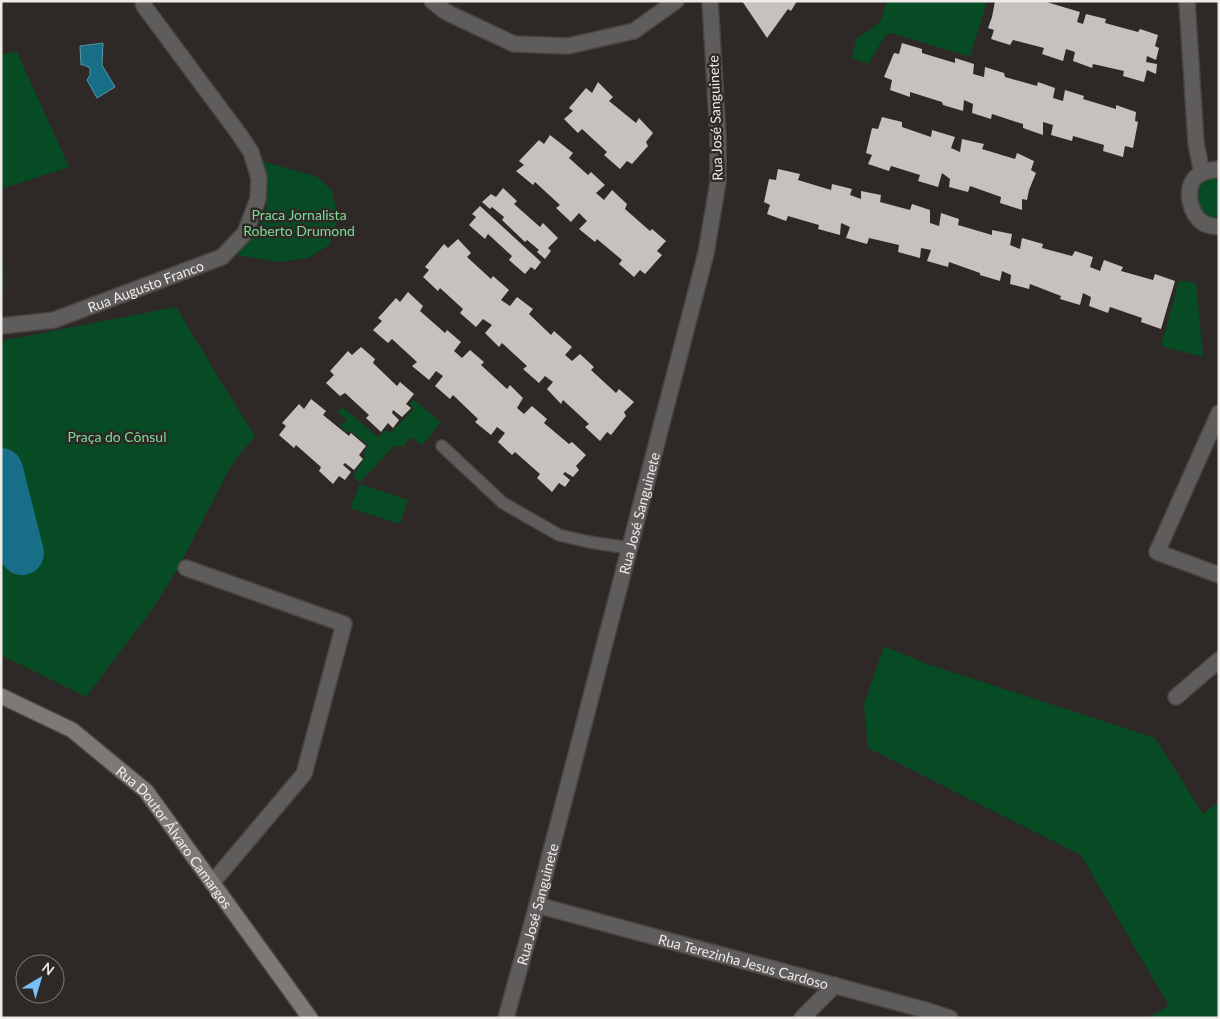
<svg xmlns="http://www.w3.org/2000/svg" width="1220" height="1019" viewBox="0 0 1220 1019" font-family="Lato,sans-serif">
<rect width="100%" height="100%" fill="#2e2927"/>
<g fill="#064b23">
<polygon points="887,1 987,1 970,57 892,33 886,34 868,64 852,58 857,37 867,32 880,22"/>
<polygon points="17,52 69,167 1,189 1,54"/>
<polygon points="259,160 318,177 332,191 338,217 329,245 308,258 278,262 237,255 267,207"/>
<path d="M 1219,176 L 1219,221 C 1216,220 1213,220 1211,219 C 1206,217 1202,212 1200,208 C 1192,190 1201,179 1219,176 Z"/>
<polygon points="1,226 4,292 1,293"/>
<polygon points="1179,281 1196,282 1203,357 1161,346"/>
<polygon points="176,307 226,390 255,436 232,464 177,570 151,611 86,697 1,655 1,341"/>
<polygon points="414,400 441,422 422,445 410,437 404,446 394,446 359,483 353,476 365,457 364,453 368,445 350,431 348,433 340,426 347,420 337,412 342,407 378,437 386,430 390,433 414,409 410,404"/>
<polygon points="360,484 408,500 400,524 350,508"/>
<polygon points="884,646 924,663 1155,738 1203,814 1219,801 1219,1018 1147,1018 1169,1006 1081,855 868,748 864,704"/>
</g>
<polygon fill="#186e86" stroke="#5894a4" points="103,43 102,65 115,87 97,98 87,80 90,75 90,68 84,65 81,65 80,46"/>
<g fill="none" stroke-linecap="round" stroke-linejoin="round">
<polyline stroke="#186e86" stroke-width="44" points="1,470 22,553"/>
</g>
<g fill="#c7c1bd">
<polygon points="742,1 797,1 791,11 788,9 767,38"/>
<polygon points="995,1 1043,1 1080,12 1077,22 1083,24 1086,14 1106,19 1105,23 1138,32 1140,29 1158,35 1155,46 1159,48 1156,60 1147,56 1146,62 1157,64 1156,74 1147,70 1144,82 1123,76 1124,71 1093,64 1092,68 1073,61 1075,52 1066,49 1063,61 1042,54 1044,48 1013,40 1010,45 991,39 994,30 988,28 992,17"/>
<polygon points="902,43 922,49 922,53 955,63 955,58 974,64 973,74 984,77 985,67 1004,73 1005,77 1037,86 1038,82 1055,88 1053,98 1063,101 1065,90 1084,96 1083,99 1116,109 1116,105 1136,112 1135,121 1138,122 1133,148 1125,146 1123,157 1103,151 1104,145 1073,136 1072,141 1051,135 1053,125 1043,122 1043,135 1023,128 1023,124 992,114 991,119 972,113 973,104 964,100 963,111 943,105 942,102 910,92 910,97 890,90 892,80 884,77 894,53 899,54"/>
<polygon points="598,82 613,97 609,101 636,123 639,118 653,133 646,142 648,146 632,164 627,161 620,169 604,155 607,152 582,129 578,133 564,119 573,111 569,108 586,88 592,93"/>
<polygon points="882,117 902,122 902,127 931,137 932,130 955,137 951,148 960,152 962,139 984,144 982,149 1015,159 1017,153 1034,161 1031,170 1036,173 1029,190 1027,200 1022,199 1022,210 1000,203 1001,197 970,186 968,192 949,187 950,179 942,173 938,187 918,181 920,175 891,166 889,171 868,164 872,155 866,153 872,128 878,129"/>
<polygon points="550,135 573,153 569,158 588,175 591,172 605,185 596,193 604,200 612,190 627,204 625,209 650,231 652,229 666,241 657,251 662,255 645,274 640,270 634,277 619,264 622,260 597,239 595,242 579,229 587,221 579,213 571,222 556,208 560,205 535,182 533,185 516,171 524,165 519,161 539,140 544,144"/>
<polygon points="778,169 800,174 798,180 831,190 832,184 852,189 850,195 861,199 861,191 881,195 880,202 910,210 912,204 930,210 930,223 939,226 941,213 959,219 958,225 992,235 992,230 1012,234 1010,245 1020,249 1022,238 1043,244 1042,248 1072,256 1075,251 1093,257 1090,267 1100,271 1104,260 1123,267 1121,271 1153,280 1155,274 1175,281 1161,329 1141,322 1142,318 1110,307 1108,313 1089,306 1091,297 1083,293 1080,305 1060,299 1061,296 1030,284 1029,289 1010,284 1011,275 1002,271 1000,281 980,275 980,273 949,262 948,267 927,261 931,250 921,248 920,258 898,252 899,245 869,238 867,244 846,238 850,227 841,223 840,235 818,229 819,225 788,216 786,221 767,214 770,205 764,202 769,179 776,180"/>
<polygon points="503,188 517,201 514,204 540,227 543,223 558,238 548,248 551,251 545,259 537,252 539,250 527,240 525,242 502,220 504,217 492,207 490,209 482,202 491,194 496,197"/>
<polygon points="480,206 541,262 535,270 531,267 525,274 509,260 512,256 488,234 485,239 469,225 476,217 472,214"/>
<polygon points="458,239 471,253 467,257 491,279 493,276 509,290 501,300 510,306 517,297 533,309 529,314 551,335 554,331 572,347 565,355 572,361 580,354 594,367 591,370 616,393 619,389 634,402 624,412 626,416 611,435 607,432 600,441 585,427 589,424 563,400 561,404 547,389 553,382 545,376 539,383 523,369 527,366 502,343 499,347 485,333 492,325 483,319 476,327 460,313 463,309 440,288 438,291 423,277 429,270 425,267 444,244 448,248"/>
<polygon points="408,292 423,306 420,311 445,333 447,330 461,342 454,351 462,358 470,350 484,362 481,365 507,389 510,385 523,398 517,408 524,414 532,406 547,419 544,423 569,444 572,442 586,455 576,466 579,470 573,477 565,472 563,474 570,480 565,487 559,483 552,492 537,478 540,474 515,452 512,455 498,442 505,433 497,427 491,435 475,422 478,419 453,395 450,399 435,386 443,376 436,371 429,380 412,366 417,362 392,339 388,343 373,330 382,321 378,318 396,298 400,302"/>
<polygon points="361,347 375,359 373,363 397,386 400,382 414,394 406,404 411,408 402,417 393,410 392,413 399,420 393,428 388,423 381,432 366,418 369,415 345,393 340,396 326,383 334,375 330,371 348,351 352,355"/>
<polygon points="311,399 326,411 323,415 349,436 351,433 366,446 359,455 363,459 354,470 345,463 343,465 351,472 345,480 339,476 333,484 319,471 321,467 296,445 294,448 279,435 286,426 282,423 299,404 304,409"/>
</g>
<g fill="none" stroke-linecap="round" stroke-linejoin="round">
<defs>
<polyline id="lane" points="442,446 503,503 559,535 589,542 629,548"/>
<g id="street">
<polyline points="432,1 446,12 514,44 568,46 634,31 676,1"/>
<polyline points="1187,1 1196,143 1202,173"/>
<path d="M 1219,169 C 1211,170 1203,171 1196,177 C 1184,189 1190,214 1203,223 C 1208,226 1213,226 1219,227"/>
<path id="s1" d="M 1,326 L 54,320 L 222,257 L 245,233 L 258,199 L 259,178 L 251,152 L 239,134 L 144,6 L 143,1"/>
<polyline points="1219,413 1157,552 1219,575"/>
<polyline points="186,568 344,624 304,774 212,883"/>
<polyline points="1176,697 1219,660"/>
<path id="s2" d="M 537,905 L 925,1010 L 950,1018"/>
<path id="s3" d="M 506,1018 L 537,905 L 706,253 L 718,182 L 718,137 L 710,1"/>
<polyline points="802,1018 835,985"/>
</g>
<g id="secondary">
<path id="s4" d="M 1,696 L 72,730 L 146,791 L 310,1018"/>
</g>
</defs>
<use href="#lane" stroke="#494442" stroke-width="14"/>
<use href="#street" stroke="#494442" stroke-width="18"/>
<use href="#secondary" stroke="#494442" stroke-width="18"/>
<use href="#lane" stroke="#5f5d5c" stroke-width="11"/>
<use href="#street" stroke="#5f5d5c" stroke-width="15"/>
<use href="#secondary" stroke="#7d7977" stroke-width="15"/>
</g>
<g text-anchor="middle" dominant-baseline="central" stroke-width="5" stroke-linejoin="round" paint-order="stroke">
<g font-size="14" fill="#eeebe9" stroke="#2e2927">
<text transform="translate(715 118) rotate(-92)">Rua José Sanguinete</text>
<text stroke="none"><textPath href="#s1" startOffset="151">Rua Augusto Franco</textPath></text>
<text stroke="none"><textPath href="#s3" startOffset="522">Rua José Sanguinete</textPath></text>
<text stroke="none"><textPath href="#s4" startOffset="228">Rua Doutor Álvaro Camargos</textPath></text>
<text stroke="none"><textPath href="#s3" startOffset="118">Rua José Sanguinete</textPath></text>
<text stroke="none"><textPath href="#s2" startOffset="214">Rua Terezinha Jesus Cardoso</textPath></text>
</g>
<g font-size="14" fill="#7cdc96" stroke="#2e2927">
<text x="299" y="214">Praca Jornalista<tspan x="299" dy="16">Roberto Drumond</tspan></text>
<text x="117" y="436">Praça do Cônsul</text>
</g>
</g>
<rect width="1220" height="1019" fill="none" stroke="#eeebe9" stroke-width="5"/>
<g transform="translate(40 979) rotate(38)"><circle r="24" fill="#2e2927" stroke="#7b7775"/>
<path d="M0-4L9 19L0 12L-9 19Z" fill="#76c0f7"/>
<text y="-8" font-size="14" font-weight="bold" text-anchor="middle" fill="#eeebe9">N</text>
</g>
</svg>
